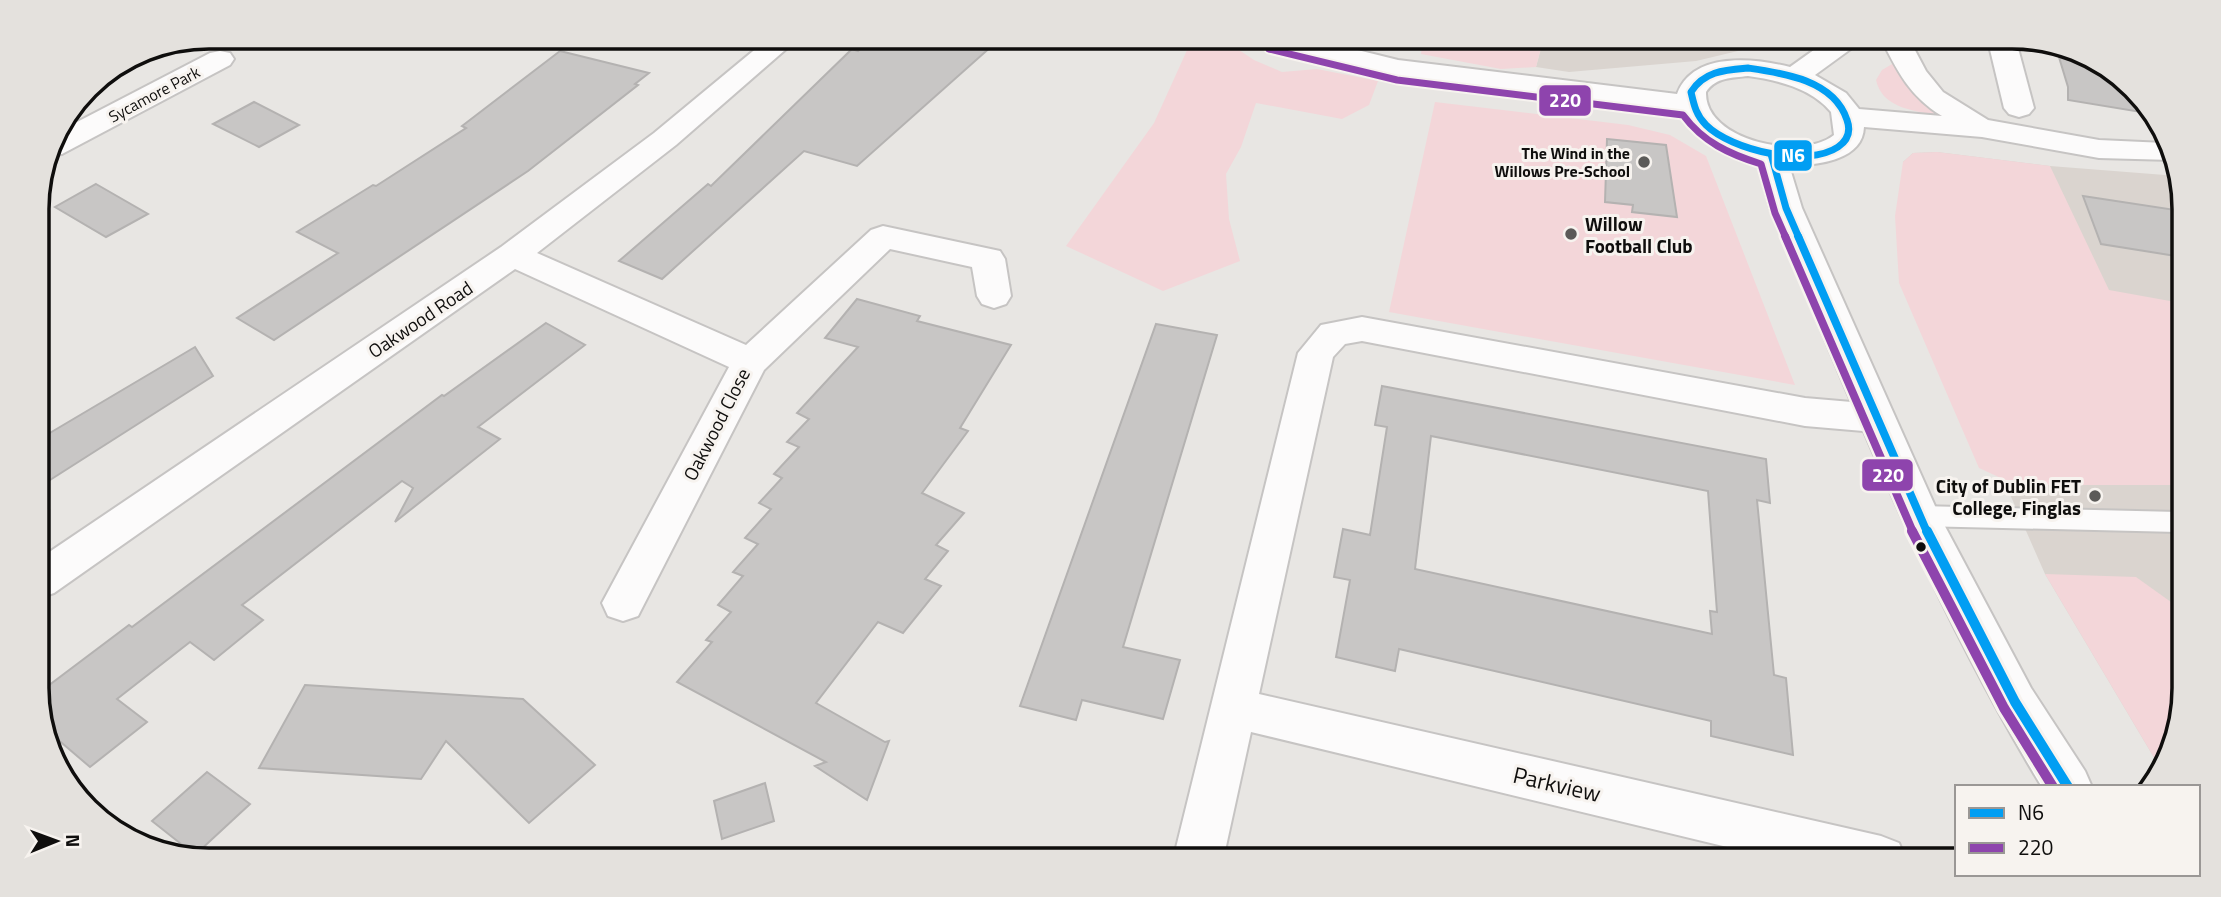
<svg xmlns="http://www.w3.org/2000/svg" width="2221" height="897" viewBox="0 0 2221 897" font-family="'Titillium Web',sans-serif">
<rect width="100%" height="100%" fill="#e8e6e3"/>
<g fill="#dad4cf">
<polygon points="1544,37 1797,37 1696,61 1569,72 1536,67"/>
<polygon points="1937,152 2050,166 2165,175 2181,181 2183,186 2175,744 2159,766 2045,574 1976,417 1903,162 1913,153"/>
</g>
<g fill="#f3d6d9">
<polygon points="1193,37 1233,46 1254,60 1282,72 1317,69 1378,81 1369,105 1342,119 1256,103 1241,147 1226,174 1229,219 1240,261 1163,291 1066,246 1154,123"/>
<polygon points="1423,37 1544,37 1536,67 1501,69 1421,54"/>
<path d="M 1899,60 L 1936,111 L 1935,115 C 1910,110 1882,107 1876,80 L 1882,70 Z"/>
<polygon points="1435,102 1628,125 1670,135 1706,156 1795,385 1389,312"/>
<polygon points="1937,152 2050,166 2109,290 2181,303 2179,485 2016,485 1979,468 1899,283 1895,216 1903,162 1913,153"/>
<polygon points="2045,574 2136,577 2171,602 2177,610 2175,744 2159,766"/>
</g>
<g fill="#c8c6c5" stroke="#b4b2b1" stroke-width="2" fill-rule="evenodd">
<polygon points="872,37 1002,37 857,166 804,151 662,279 619,261 708,184 711,186 852,49 858,51"/>
<polygon points="2055,44 2068,46 2148,104 2153,114 2068,100 2068,87"/>
<polygon points="560,51 649,73 635,84 638,85 528,171 274,340 237,318 338,253 297,232 373,185 376,186 466,128 462,126"/>
<polygon points="254,102 299,125 259,147 213,124"/>
<polygon points="1607,139 1666,145 1677,217 1632,212 1633,205 1605,202"/>
<polygon points="96,184 148,214 106,237 55,207"/>
<polygon points="2083,196 2182,211 2182,257 2101,244"/>
<polygon points="857,299 920,316 917,321 1011,345 960,428 968,431 922,493 964,513 936,545 948,551 925,579 941,586 903,633 878,622 816,703 885,742 889,741 867,800 815,766 826,762 677,682 712,642 706,640 731,612 718,605 743,576 733,572 758,544 745,538 771,509 759,503 782,478 774,474 799,447 787,442 809,419 797,413 858,347 825,338"/>
<polygon points="546,323 585,345 478,427 500,439 395,522 413,488 402,481 242,605 263,620 214,660 190,642 117,699 147,722 90,767 42,726 40,692 129,625 132,627 442,395 444,396"/>
<polygon points="1156,324 1217,335 1123,647 1180,660 1163,719 1082,700 1076,720 1020,706"/>
<polygon points="195,347 213,376 39,487 38,440"/>
<path d="M 1382,386 L 1766,459 L 1770,503 L 1757,500 L 1774,675 L 1786,678 L 1793,755 L 1711,736 L 1711,721 L 1399,649 L 1395,671 L 1336,657 L 1350,580 L 1334,577 L 1343,529 L 1370,535 L 1387,427 L 1375,425 ZM 1431,436 L 1708,491 L 1717,612 L 1710,611 L 1712,634 L 1415,569 Z"/>
<polygon points="305,685 523,699 595,765 529,823 446,741 421,779 259,768"/>
<polygon points="207,772 250,804 195,855 152,821"/>
<polygon points="765,783 774,821 722,839 714,801"/>
</g>
<g fill="none" stroke-linecap="round" stroke-linejoin="round">
<defs>
<polygon id="service" points="1919,506 2178,512 2178,532 1919,526 1910,523 1906,516 1910,509"/>
<g id="minor">
<polygon points="770,37 800,37 676,145 537,253 746,345 871,230 883,226 1000,251 1005,259 1011,296 1006,304 994,308 982,304 977,296 972,267 890,249 764,370 638,616 623,621 608,616 602,603 729,367 515,269 54,593 39,598 39,559 501,247 654,133"/>
<polygon points="1987,37 2015,37 2034,108 2029,114 2019,117 2009,114 2004,108"/>
<polygon points="220,51 230,53 234,59 230,65 62,154 48,156 54,134 210,53"/>
<polygon points="1362,317 1805,398 1875,404 1888,408 1894,418 1888,428 1875,432 1805,426 1362,341 1345,344 1333,357 1259,694 1881,836 1899,843 1906,860 1781,860 1251,732 1223,860 1173,860 1298,353 1321,325"/>
</g>
<path id="tertiary" d="M 1258,37 L 1305,37 L 1398,60 L 1677,94 C 1693,51 1754,58 1790,67 L 1832,37 L 1863,37 L 1859,43 L 1815,75 L 1846,93 L 1859,109 L 1942,116 C 1909,96 1897,70 1880,37 L 1908,37 L 1926,71 L 1943,92 L 1988,120 L 2099,140 L 2165,143 L 2172,160 L 2099,158 L 1982,137 L 1864,127 C 1863,161 1815,166 1789,165 L 1802,208 L 1939,515 L 2031,688 L 2085,771 L 2092,787 L 2042,787 C 1930,603 1853,406 1770,208 L 1757,159 C 1725,151 1698,141 1680,112 L 1398,76 L 1262,43 ZM 1748,76 C 1777,80 1811,88 1831,112 L 1834,135 C 1802,161 1704,141 1706,92 C 1716,77 1732,78 1748,76 Z"/>
</defs>
<use href="#service" stroke="#c6c4c3" stroke-width="4"/>
<use href="#minor" stroke="#c6c4c3" stroke-width="4"/>
<use href="#tertiary" stroke="#c6c4c3" stroke-width="4"/>
<use href="#service" fill="#fcfbfb" fill-rule="evenodd"/>
<use href="#minor" fill="#fcfbfb" fill-rule="evenodd"/>
<use href="#tertiary" fill="#fcfbfb" fill-rule="evenodd"/>
<defs>
<g id="bus-1-far2">
<path d="M 1748,68 C 1783,73 1834,80 1847,120 C 1851,131 1848,140 1838,147 C 1807,168 1731,150 1706,125 C 1696,115 1694,105 1691,92 C 1704,71 1725,70 1748,68 Z"/>
<polyline points="1771,154 1786,208 1799,238"/>
</g>
<polyline id="bus-1-far1" points="1798,236 1927,532"/>
<polyline id="bus-1" points="1927,531 2015,702 2068,787"/>
<path id="bus-2-far2" d="M 1269,49 L 1397,80 L 1683,115 C 1703,142 1729,154 1761,164 L 1775,213 L 1786,238"/>
<polyline id="bus-2-far1" points="1785,236 1913,532"/>
<polyline id="bus-2" points="1912,531 2004,708 2053,787"/>
</defs>
<use href="#bus-1-far2" stroke="#f7f3ef" stroke-width="11"/>
<use href="#bus-1-far1" stroke="#f7f3ef" stroke-width="13"/>
<use href="#bus-1" stroke="#f7f3ef" stroke-width="16"/>
<use href="#bus-2-far2" stroke="#f7f3ef" stroke-width="11"/>
<use href="#bus-2-far1" stroke="#f7f3ef" stroke-width="13"/>
<use href="#bus-2" stroke="#f7f3ef" stroke-width="16"/>
<use href="#bus-1-far2" stroke="#019ef3" stroke-width="7"/>
<use href="#bus-1-far1" stroke="#019ef3" stroke-width="8"/>
<use href="#bus-1" stroke="#019ef3" stroke-width="10"/>
<use href="#bus-2-far2" stroke="#8e44ad" stroke-width="7"/>
<use href="#bus-2-far1" stroke="#8e44ad" stroke-width="8"/>
<use href="#bus-2" stroke="#8e44ad" stroke-width="10"/>
</g>
<g fill="#5b5a58" stroke="#f7f3ef" stroke-width="2.5">
<circle cx="1644" cy="162" r="7"/>
<circle cx="1571" cy="234" r="7"/>
<circle cx="2095" cy="496" r="7"/>
</g>
<circle fill="#0f0e0d" stroke="#f7f3ef" stroke-width="2.5" cx="1921" cy="547" r="6"/>
<g text-anchor="middle" dominant-baseline="central" stroke-width="6" stroke-linejoin="round" paint-order="stroke">
<g font-size="16" fill="#0f0e0d" stroke="#f7f3ef">
<text transform="translate(154 94) rotate(-28)">Sycamore Park</text>
</g>
<g font-size="16" font-weight="bold" fill="#0f0e0d" stroke="#f7f3ef" text-anchor="end">
<text x="1630" y="153">The Wind in the<tspan x="1630" dy="18">Willows Pre-School</tspan></text>
</g>
<g font-size="19" font-weight="bold" fill="#0f0e0d" stroke="#f7f3ef" text-anchor="start">
<text x="1585" y="223">Willow<tspan x="1585" dy="22">Football Club</tspan></text>
<text x="2081" y="485" text-anchor="end">City of Dublin FET<tspan x="2081" dy="22">College, Finglas</tspan></text>
</g>
<g font-size="19" fill="#0f0e0d" stroke="#f7f3ef">
<text transform="translate(420 319) rotate(-34)">Oakwood Road</text>
<text transform="translate(716 424) rotate(-63)">Oakwood Close</text>
</g>
<g font-size="23" fill="#0f0e0d" stroke="#f7f3ef">
<text transform="translate(1557 784) rotate(13)">Parkview</text>
</g>
</g>
<path d="M0 0H2221V897H0ZM209 49H2012A160 160 0 0 1 2172 209V688A160 160 0 0 1 2012 848H209A160 160 0 0 1 49 688V209A160 160 0 0 1 209 49Z" fill="#e4e1dd" fill-rule="evenodd"/>
<path fill="none" stroke="#0f0e0d" stroke-width="3.5" d="M209 49H2012A160 160 0 0 1 2172 209V688A160 160 0 0 1 2012 848H209A160 160 0 0 1 49 688V209A160 160 0 0 1 209 49Z"/>
<g stroke="#f7f3ef" stroke-width="2.5">
<rect x="1538" y="84" width="54" height="33" rx="7" fill="#8e44ad"/>
<rect x="1773" y="139" width="40" height="33" rx="7" fill="#019ef3"/>
<rect x="1861" y="458" width="53" height="34" rx="7" fill="#8e44ad"/>
</g>
<g font-size="19" text-anchor="middle" font-weight="bold" fill="#fff">
<text x="1565" y="107">220</text>
<text x="1793" y="162">N6</text>
<text x="1888" y="482">220</text>
</g>
<rect x="1955" y="785" width="245" height="91" fill="#f7f3ef" stroke="#9a9795" stroke-width="2"/>
<rect x="1969" y="808" width="35" height="10" fill="#019ef3" stroke="#9a9795" stroke-width="2"/>
<text x="2018" y="820" font-size="21" fill="#0f0e0d">N6</text>
<rect x="1969" y="843" width="35" height="10" fill="#8e44ad" stroke="#9a9795" stroke-width="2"/>
<text x="2018" y="855" font-size="21" fill="#0f0e0d">220</text>
<g transform="translate(56 841) rotate(89)" stroke="#f7f3ef" stroke-width="5" paint-order="stroke">
<path d="M0-5L12 26L0 18L-12 26Z" fill="#0f0e0d"/>
<text y="-10" font-size="19" font-weight="bold" text-anchor="middle" fill="#0f0e0d">N</text>
</g>
</svg>
